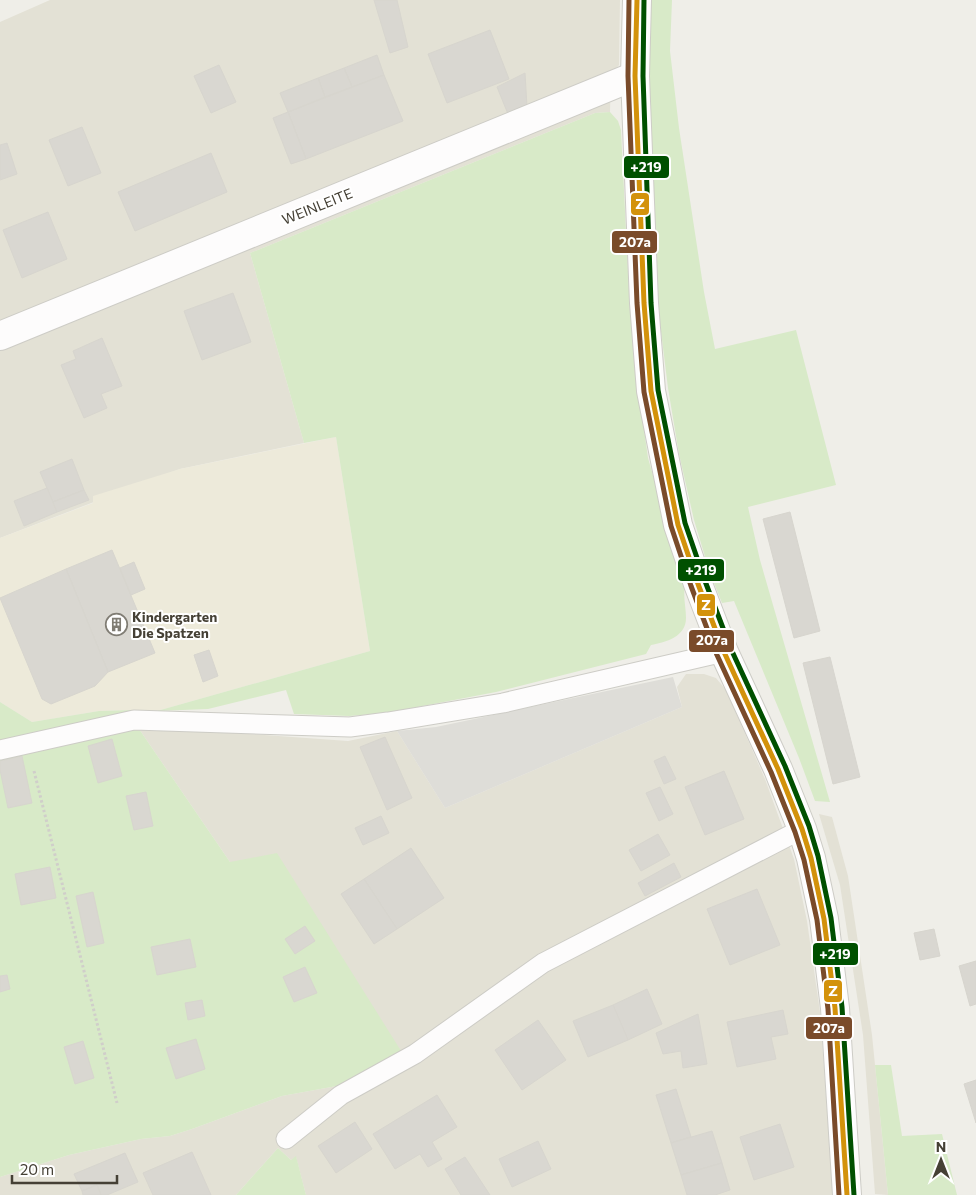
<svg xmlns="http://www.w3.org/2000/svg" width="976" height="1195" viewBox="0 0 976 1195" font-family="Commissioner,sans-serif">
<rect width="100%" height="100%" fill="#efeee8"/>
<g fill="#e3e1d5">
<polygon points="50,0 620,0 619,65 611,74 610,112 595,113 250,253 304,443 180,469 0,538 0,22"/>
<polygon points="686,674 704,674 716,678 726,690 765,779 794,859 807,921 820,1012 833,1195 306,1195 296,1157 291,1160 278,1148 236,1195 0,1195 0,1177 69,1155 141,1139 170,1136 192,1129 282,1096 337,1086 230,862 137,726 348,741 397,731 445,808 682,707 677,687"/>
<polygon points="819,814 832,817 848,876 872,1035 888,1195 875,1194 863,1035 840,885"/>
</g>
<polygon fill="#edeada" points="336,437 370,651 157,711 132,710 99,711 32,722 0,702 0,538 93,503 93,496 180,469"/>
<g fill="#d8eac8">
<polygon points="650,0 672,0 670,51 679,128 704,292 715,349 796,330 836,485 748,507 760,560 830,802 815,801 799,758 734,601 722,603 710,573 694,520 679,454 668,388 658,307 647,48"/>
<path d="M 610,112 L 618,121 L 621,130 L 630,312 L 638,386 L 648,458 L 685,585 C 683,599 686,606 686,618 C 686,637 666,642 651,645 L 646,654 L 496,692 L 386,713 L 349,716 L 294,714 L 286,690 L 208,709 L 157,711 L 370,651 L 336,437 L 304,443 L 250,253 L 595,113 Z"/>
<polygon points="0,702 32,722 99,711 132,710 122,716 0,744"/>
<polygon points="137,726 230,862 277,853 403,1054 337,1086 282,1096 192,1129 170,1136 141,1139 69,1155 0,1177 0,756"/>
<polygon points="875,1065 891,1065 902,1136 942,1134 957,1195 888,1195"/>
<polygon points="278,1148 291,1160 296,1156 306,1195 236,1195"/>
</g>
<polygon fill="#deddd8" points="673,677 682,707 445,808 397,731 436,727"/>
<g fill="#d9d7d1" stroke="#d7d5ce">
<polygon points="374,0 397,0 408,47 390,53"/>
<polygon points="490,30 509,79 447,103 428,54"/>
<polygon points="377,55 384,75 352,87 344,68"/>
<polygon points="219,65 236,102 211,113 194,76"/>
<polygon points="344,68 352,87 325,97 318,78"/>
<polygon points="525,73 527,107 508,114 497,87"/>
<polygon points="384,75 403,121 306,159 288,112"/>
<polygon points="318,78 325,97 288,112 280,93"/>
<polygon points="288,112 306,159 291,164 273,118"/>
<polygon points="82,127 101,173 68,186 49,140"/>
<polygon points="7,143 17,174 0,180 0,145"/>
<polygon points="211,153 227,192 135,231 118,192"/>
<polygon points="48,212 67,259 22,278 3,230"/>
<polygon points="233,293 251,342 202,360 184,311"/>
<polygon points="102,338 122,386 101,394 107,408 84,418 61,365 76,359 73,351"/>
<polygon points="72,459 84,490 53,502 40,472"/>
<polygon points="47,488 57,512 24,526 14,501"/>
<polygon points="84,490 89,500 57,512 53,502"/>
<polygon points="790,512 820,631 794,638 763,519"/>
<polygon points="112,550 155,653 108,672 66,569"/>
<polygon points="134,562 145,589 131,595 120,568"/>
<polygon points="66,569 108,672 95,686 51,704 42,699 0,598"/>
<polygon points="209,650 218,676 203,682 194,655"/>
<polygon points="830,657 860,777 833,784 803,663"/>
<polygon points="385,737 412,798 387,810 360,747"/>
<polygon points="112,739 122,776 98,783 88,746"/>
<polygon points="22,756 32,803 8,808 0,770 0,761"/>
<polygon points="665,756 676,779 664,784 654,761"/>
<polygon points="724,771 744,819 705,835 685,787"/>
<polygon points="660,787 673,814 659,821 646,793"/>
<polygon points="146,792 153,826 134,830 126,796"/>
<polygon points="381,816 389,833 363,845 355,828"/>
<polygon points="658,834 670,855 641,871 629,850"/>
<polygon points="411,848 444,898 397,929 364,879"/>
<polygon points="674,863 681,877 645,896 638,883"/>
<polygon points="50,867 56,898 21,905 15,874"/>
<polygon points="364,879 397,929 374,944 341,894"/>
<polygon points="757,889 780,945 730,965 707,909"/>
<polygon points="93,892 104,943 87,947 76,896"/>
<polygon points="305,926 315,941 295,954 285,939"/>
<polygon points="934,929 940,956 920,960 914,933"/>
<polygon points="190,939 196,967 157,975 151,947"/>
<polygon points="976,961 976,1004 970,1006 959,966"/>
<polygon points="305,967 317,993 294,1002 283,977"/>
<polygon points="7,975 10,989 0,992 0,976"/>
<polygon points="647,989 662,1024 628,1040 613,1005"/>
<polygon points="202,1000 205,1016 188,1020 185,1003"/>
<polygon points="613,1005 628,1040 588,1057 573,1021"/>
<polygon points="783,1010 788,1034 771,1037 776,1059 737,1067 727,1022"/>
<polygon points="698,1014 707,1064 683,1068 681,1051 663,1054 656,1033"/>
<polygon points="538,1020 566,1060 522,1090 495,1050"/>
<polygon points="196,1039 205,1069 176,1079 166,1048"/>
<polygon points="83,1041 94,1078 75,1084 64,1047"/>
<polygon points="976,1080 976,1123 964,1084"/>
<polygon points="676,1089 691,1137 671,1143 656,1095"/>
<polygon points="437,1095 457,1127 432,1142 442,1159 428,1167 420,1154 395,1169 373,1134"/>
<polygon points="355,1122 372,1149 336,1173 318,1146"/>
<polygon points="780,1124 794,1167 754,1180 740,1137"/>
<polygon points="712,1131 722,1163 681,1175 671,1143"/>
<polygon points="538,1141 551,1169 512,1187 499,1159"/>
<polygon points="192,1152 211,1195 153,1195 143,1173"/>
<polygon points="125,1153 138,1182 107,1195 101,1195 97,1185 82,1191 74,1174"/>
<polygon points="465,1157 490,1195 461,1195 445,1169"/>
<polygon points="722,1163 730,1190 715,1195 687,1195 681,1175"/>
<polygon points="97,1185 101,1195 83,1195 82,1191"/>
</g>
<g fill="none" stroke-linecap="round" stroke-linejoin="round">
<defs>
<g id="service">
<polyline points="0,750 134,720 350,727 388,722 503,703 724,652"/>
<polyline points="286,1139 341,1095 415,1054 543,963 802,829"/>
</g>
<polyline id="minor" points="0,336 635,76"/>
<polyline id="tertiary" points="637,0 635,76 644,303 651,391 678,525 698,584 724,652 778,769 802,829 811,858 824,919 835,1008 847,1195"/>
</defs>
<use href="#service" stroke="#cdccc6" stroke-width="21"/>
<use href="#minor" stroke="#cdccc6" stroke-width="30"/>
<use href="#tertiary" stroke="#cdccc6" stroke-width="30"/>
<polyline stroke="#d0ceca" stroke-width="3" stroke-dasharray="2.5 2.5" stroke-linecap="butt" points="34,771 117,1103"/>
<use href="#service" stroke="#fdfcfc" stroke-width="19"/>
<use href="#minor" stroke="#fdfcfc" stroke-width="28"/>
<use href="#tertiary" stroke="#fdfcfc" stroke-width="28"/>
<defs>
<polyline id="bus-1" points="637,0 635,76 644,303 651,391 678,525 698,584 724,652 778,769 802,829 811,858 824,919 835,1008 847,1195"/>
<polyline id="bus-2" points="629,0 628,76 637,303 644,392 671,526 691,586 717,655 771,772 795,832 804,860 817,920 828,1009 839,1195"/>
<polyline id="bus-3" points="644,0 643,76 651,303 658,390 685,523 705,581 731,649 785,766 809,826 818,856 831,918 842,1007 854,1195"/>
</defs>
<use href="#bus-1" stroke="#fff" stroke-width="9"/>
<use href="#bus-2" stroke="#fff" stroke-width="9"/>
<use href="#bus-3" stroke="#fff" stroke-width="9"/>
<use href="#bus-1" stroke="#d3920b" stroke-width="5"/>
<use href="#bus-2" stroke="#7a4b2a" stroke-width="5"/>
<use href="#bus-3" stroke="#005000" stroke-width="5"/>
</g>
<defs>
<symbol id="building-ring" viewBox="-11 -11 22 22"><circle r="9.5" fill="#fff" stroke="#807d74" stroke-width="1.5"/><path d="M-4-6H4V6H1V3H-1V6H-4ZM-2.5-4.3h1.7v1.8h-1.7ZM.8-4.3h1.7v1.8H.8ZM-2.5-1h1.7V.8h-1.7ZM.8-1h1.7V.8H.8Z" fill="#807d74"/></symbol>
</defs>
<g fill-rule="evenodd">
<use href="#building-ring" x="104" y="612" width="25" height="25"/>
</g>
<g text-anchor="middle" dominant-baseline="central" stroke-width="4" stroke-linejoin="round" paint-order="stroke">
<g font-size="14" fill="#454035" stroke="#fff">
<text transform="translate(317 206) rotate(-22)">WEINLEITE</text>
</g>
<g font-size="14" font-weight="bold" fill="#454035" stroke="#fff" text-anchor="start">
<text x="132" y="616">Kindergarten<tspan x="132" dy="16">Die Spatzen</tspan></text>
</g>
</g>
<g stroke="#fff" stroke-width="2">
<rect x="623" y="155" width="47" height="24" rx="5" fill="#005000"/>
<rect x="630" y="192" width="20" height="24" rx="5" fill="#d3920b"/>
<rect x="611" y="230" width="47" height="24" rx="5" fill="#7a4b2a"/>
<rect x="677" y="558" width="48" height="24" rx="5" fill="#005000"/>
<rect x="696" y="593" width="20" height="24" rx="5" fill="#d3920b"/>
<rect x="688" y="629" width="47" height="24" rx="5" fill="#7a4b2a"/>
<rect x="812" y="942" width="47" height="24" rx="5" fill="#005000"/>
<rect x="823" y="979" width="20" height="24" rx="5" fill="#d3920b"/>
<rect x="805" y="1016" width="48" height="24" rx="5" fill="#7a4b2a"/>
</g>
<g font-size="14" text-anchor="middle" font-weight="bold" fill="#fff">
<text x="646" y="172">+219</text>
<text x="640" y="209">Z</text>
<text x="635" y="247">207a</text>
<text x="701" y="575">+219</text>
<text x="706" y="610">Z</text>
<text x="712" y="645">207a</text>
<text x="835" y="959">+219</text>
<text x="833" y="996">Z</text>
<text x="829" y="1033">207a</text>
</g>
<g transform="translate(941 1160)" stroke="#ffffff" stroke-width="4" paint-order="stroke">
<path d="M0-4L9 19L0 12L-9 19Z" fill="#454035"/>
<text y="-8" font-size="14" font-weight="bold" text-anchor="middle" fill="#454035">N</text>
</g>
<path d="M12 1175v8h105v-8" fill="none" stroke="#454035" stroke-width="2.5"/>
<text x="20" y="1175" font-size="15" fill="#454035" stroke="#ffffff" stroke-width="4" paint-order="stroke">20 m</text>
</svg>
